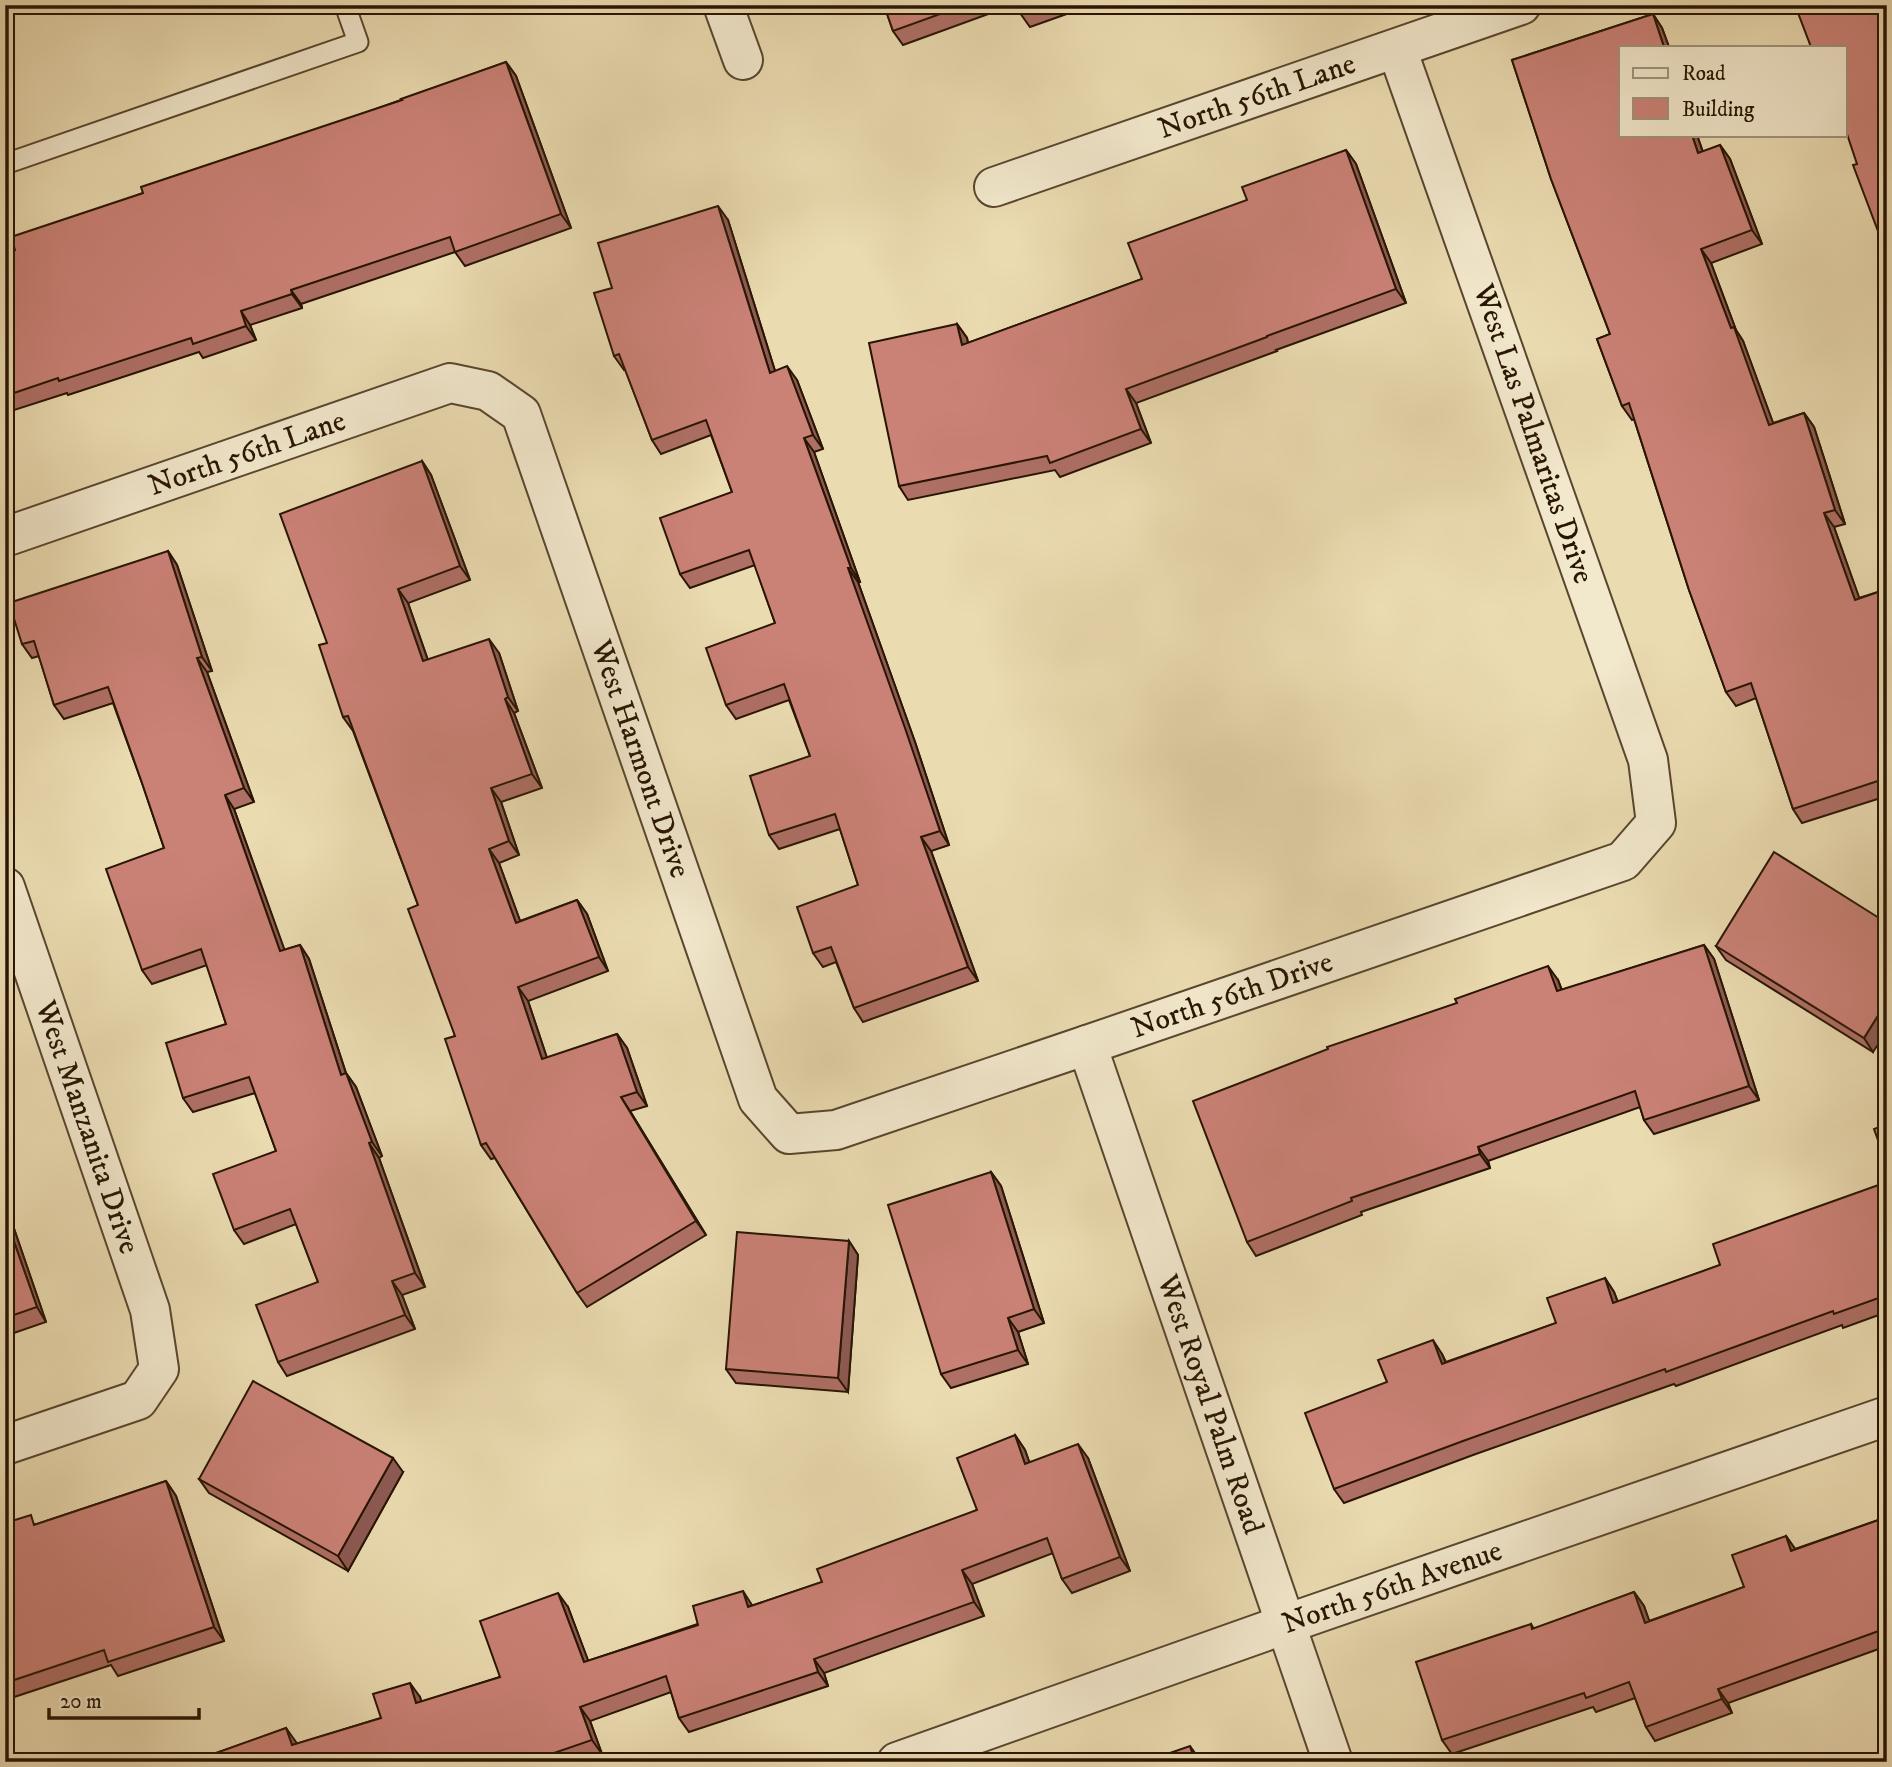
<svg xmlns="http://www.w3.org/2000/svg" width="1892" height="1767" viewBox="0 0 1892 1767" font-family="'IM FELL DW Pica',serif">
<rect width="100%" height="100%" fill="#ebdbb1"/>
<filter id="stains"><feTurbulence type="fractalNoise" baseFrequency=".00286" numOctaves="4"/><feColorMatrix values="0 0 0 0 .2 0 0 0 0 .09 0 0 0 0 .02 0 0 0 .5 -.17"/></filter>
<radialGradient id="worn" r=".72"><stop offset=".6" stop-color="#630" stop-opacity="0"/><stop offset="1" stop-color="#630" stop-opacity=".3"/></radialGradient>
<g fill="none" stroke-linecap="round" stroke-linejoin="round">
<defs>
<polyline id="service" points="5,164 358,42 345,5"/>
<g id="minor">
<polyline points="723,5 743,60"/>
<path id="s1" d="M 994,187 L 1521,5"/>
<path id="s2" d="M 5,537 L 450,383 L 488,391 L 521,414 L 758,1099 L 789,1134 L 836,1130 L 1087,1045 L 1623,861 L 1656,823 L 1648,760 L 1397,49"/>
<path id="s3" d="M 5,887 L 150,1310 L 159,1369 L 138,1400 L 5,1445"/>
<path id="s4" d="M 1087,1045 L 1333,1762"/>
<path id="s5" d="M 897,1762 L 1286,1624 L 1887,1416"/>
</g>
</defs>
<use href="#service" stroke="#59462e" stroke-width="23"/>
<use href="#minor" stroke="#59462e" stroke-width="42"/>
<use href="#service" stroke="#f2e8cc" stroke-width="19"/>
<use href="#minor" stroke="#f2e8cc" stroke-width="38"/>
</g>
<g fill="#ae6f65" stroke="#281503" stroke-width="2">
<polygon points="884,5 1013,5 903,45 893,31"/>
<polygon points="1017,5 1092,5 1030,27 1020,13"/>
<polygon points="1653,14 1662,28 1669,47 1621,47 1621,135 1697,135 1703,152 1720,145 1730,159 1762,244 1711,263 1736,330 1743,341 1773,423 1804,413 1814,427 1845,524 1834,527 1859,598 1887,589 1887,796 1802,823 1793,809 1756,698 1736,706 1726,692 1689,590 1634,419 1632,420 1622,406 1597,339 1610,334 1551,179 1512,60"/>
<polygon points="506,62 516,76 571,228 465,266 455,252 301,304 302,308 250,325 256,340 203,358 199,352 68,395 67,393 5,413 5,253 15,250 143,193"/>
<polygon points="1346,150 1356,164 1406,303 1276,350 1277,351 1136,403 1151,443 1060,477 1055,470 908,500 899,486 957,324 967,338 968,343 1142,279 1247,200"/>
<polygon points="728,220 775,371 797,380 823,449 814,452 860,582 858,582 915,742 949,845 931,851 978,981 863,1022 854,1008 836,962 823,967 813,953 858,885 840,829 779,849 769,835 810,756 789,700 736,719 726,705 775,623 755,565 690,588 680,574 732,492 711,435 661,454 652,440 625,369 624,370 614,356 612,288"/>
<polygon points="422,461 431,475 470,580 408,603 428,660 499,653 518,711 514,713 542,788 501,802 519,855 499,863 520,921 577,900 587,914 608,971 528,1001 547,1058 617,1034 627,1048 647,1106 630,1111 706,1235 587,1307 577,1293 495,1158 491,1159 481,1145 455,1036 418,905 353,731 343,717"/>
<polygon points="168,551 177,565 212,671 207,672 254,802 234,809 284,950 300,945 309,959 346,1073 356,1087 382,1156 379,1158 425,1287 402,1295 415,1329 287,1376 278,1362 318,1282 296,1224 244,1244 234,1230 276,1151 255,1093 193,1112 183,1098 226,1024 207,965 152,984 142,970 164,848 142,783 113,703 64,719 54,705 39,656 32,658 22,644"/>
<polygon points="1887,923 1873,1052 1726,960 1716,946"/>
<polygon points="1704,945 1714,959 1759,1100 1654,1134 1644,1120 1640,1107 1488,1161 1490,1168 1361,1212 1362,1215 1256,1256 1247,1242 1558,980 1562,990"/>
<polygon points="991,1172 1001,1186 1044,1323 1018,1332 1028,1364 951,1388 941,1374"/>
<polygon points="1887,1182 1887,1312 1843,1328 1842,1325 1676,1386 1674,1384 1473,1455 1344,1503 1334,1489 1387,1382 1442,1354 1446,1362 1556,1323 1605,1278 1614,1292 1618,1302 1720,1265"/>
<polygon points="5,1209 10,1217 46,1322 5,1336"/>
<polygon points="849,1241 858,1255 848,1392 736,1383 726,1369"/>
<polygon points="1015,1435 1025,1450 1029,1462 1088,1458 1130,1571 1072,1593 1062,1579 1053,1553 972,1584 984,1616 824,1673 828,1686 689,1732 679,1718 671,1692 590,1721 602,1754 579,1762 191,1762 286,1728 296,1744 381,1718 420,1697 421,1702 500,1677 568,1607 588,1661 822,1582 977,1510"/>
<polygon points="403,1472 348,1571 209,1493 199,1479"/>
<polygon points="166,1481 176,1496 224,1641 118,1676 111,1665 5,1700 5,1523 37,1524"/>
<polygon points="1887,1517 1887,1646 1728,1703 1732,1713 1655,1741 1646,1727 1635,1698 1596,1712 1593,1707 1452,1754 1442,1740 1531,1624 1534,1629 1634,1592 1644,1606 1649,1621 1744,1587 1786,1536 1795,1549"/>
</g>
<g fill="#8d5a53" stroke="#281503" stroke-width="2">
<polygon points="1653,14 1662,28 1669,47 1664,47"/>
<polygon points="506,62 516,76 571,228 561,214"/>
<polygon points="1692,135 1697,135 1708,167 1698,153"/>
<polygon points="1720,145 1730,159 1762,244 1752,230"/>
<polygon points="1346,150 1356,164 1406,303 1396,289"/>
<polygon points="718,206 728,220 780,387 770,373"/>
<polygon points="1701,249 1711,263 1736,330 1743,341 1779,439 1769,425 1731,328"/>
<polygon points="291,290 301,304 302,308 292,294"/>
<polygon points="241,311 250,325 256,340 246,326"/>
<polygon points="957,324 967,338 971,359 962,345"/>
<polygon points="787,366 797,380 823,449 813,435"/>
<polygon points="1126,389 1136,403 1151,443 1141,429"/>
<polygon points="1804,413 1814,427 1845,524 1835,510"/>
<polygon points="804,438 814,452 860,582 851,568"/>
<polygon points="422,461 431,475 470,580 460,566"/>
<polygon points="1824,513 1834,527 1865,614 1855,600"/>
<polygon points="168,551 177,565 212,671 202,657"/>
<polygon points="848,568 858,582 915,742 949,845 940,831"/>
<polygon points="398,589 408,603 433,675 423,661"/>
<polygon points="489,639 499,653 518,711 508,697"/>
<polygon points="197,658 207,672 254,802 244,788"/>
<polygon points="505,699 514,713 542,788 532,774"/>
<polygon points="491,788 501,802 519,855 509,841"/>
<polygon points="225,795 234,809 290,965 280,951"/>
<polygon points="921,837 931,851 978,981 968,967"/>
<polygon points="489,849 499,863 526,937 516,923"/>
<polygon points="577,900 587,914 608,971 599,957"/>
<polygon points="300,945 309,959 351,1089 341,1075"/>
<polygon points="1704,945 1714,959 1759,1100 1749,1086"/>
<polygon points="1548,966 1558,980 1567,1005 1557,991"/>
<polygon points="518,987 528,1001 552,1073 542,1059"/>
<polygon points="1887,1001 1887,1031 1873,1052 1864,1038"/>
<polygon points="617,1034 627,1048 647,1106 637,1092"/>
<polygon points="346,1073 356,1087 382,1156 372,1142"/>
<polygon points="621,1097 630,1111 706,1235 696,1221"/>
<polygon points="369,1143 379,1158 425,1287 415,1273"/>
<polygon points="1478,1147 1488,1161 1490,1168 1480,1154"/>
<polygon points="991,1172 1001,1186 1044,1323 1034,1309"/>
<polygon points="5,1209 10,1217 46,1322 37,1307 5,1216"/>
<polygon points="849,1241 858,1255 848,1392 838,1378"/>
<polygon points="1605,1278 1614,1292 1623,1317 1613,1303"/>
<polygon points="392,1281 402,1295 415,1329 405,1315"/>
<polygon points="1008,1318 1018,1332 1028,1364 1018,1350"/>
<polygon points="1433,1340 1442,1354 1452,1378 1442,1364"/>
<polygon points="1015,1435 1025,1450 1035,1478 1025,1464"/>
<polygon points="1078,1444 1088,1458 1130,1571 1120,1557"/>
<polygon points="393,1458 403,1472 348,1571 338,1556"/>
<polygon points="166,1481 176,1496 224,1641 214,1627"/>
<polygon points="1786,1536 1796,1550 1791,1551"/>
<polygon points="962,1570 972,1584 984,1616 974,1602"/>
<polygon points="743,1591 752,1605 748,1607"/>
<polygon points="1634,1592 1644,1606 1655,1637 1645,1623"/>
<polygon points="558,1593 568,1607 594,1676 584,1662"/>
<polygon points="814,1659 824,1673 828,1686 818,1672"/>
<polygon points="410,1683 420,1697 426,1717 416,1703"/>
<polygon points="1718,1689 1728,1703 1732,1713 1722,1699"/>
<polygon points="580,1707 590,1721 602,1754 592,1740"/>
<polygon points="286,1728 296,1742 302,1759 292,1745"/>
<polygon points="1190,1746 1200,1760 1200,1762 1195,1762"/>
</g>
<g fill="#ca8176" stroke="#281503" stroke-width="2">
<polygon points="884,5 965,5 893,31"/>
<polygon points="1017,5 1043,5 1020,13"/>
<polygon points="1795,5 1887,5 1887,255 1853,165 1857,164 1845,128 1845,47 1811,47"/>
<polygon points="1653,14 1664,47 1621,47 1621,135 1692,135 1698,153 1720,145 1752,230 1701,249 1731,328 1734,327 1769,425 1804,413 1835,510 1824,513 1855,600 1887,589 1887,778 1793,809 1751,683 1726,692 1689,590 1629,403 1622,406 1597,339 1610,334 1551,179 1512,60"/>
<polygon points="506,62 561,214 455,252 450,237 291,290 292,294 241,311 246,326 193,344 191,338 59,381 58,378 5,396 5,253 15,250 11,237 143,193 141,187 402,100 401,99"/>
<polygon points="1346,150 1396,289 1267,336 1267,337 1126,389 1141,429 1050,463 1047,456 899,486 869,343 957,324 962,345 1142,279 1128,243 1247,200 1242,187"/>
<polygon points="718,206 770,373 787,366 813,435 804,438 851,568 848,568 905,728 940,831 921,837 968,967 854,1008 831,947 813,953 797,907 858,885 835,814 769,835 750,776 810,756 784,684 726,705 706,648 775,623 749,550 680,574 660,518 732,492 706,420 652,440 619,354 614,356 594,293 612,288 598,243"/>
<polygon points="422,461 460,566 398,589 423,661 489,639 508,697 505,699 532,774 491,788 509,841 489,849 516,923 577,900 599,957 518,987 542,1059 617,1034 637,1092 621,1097 696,1221 577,1293 486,1143 481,1145 445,1039 455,1036 408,909 418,905 348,716 343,717 319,645 327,643 280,514"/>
<polygon points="168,551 202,657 197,658 244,788 225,795 280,951 300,945 341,1075 346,1073 372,1142 369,1143 415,1273 392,1281 405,1315 278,1362 256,1305 318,1282 290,1209 234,1230 213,1174 276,1151 249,1077 183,1098 166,1043 226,1024 201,949 142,970 106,869 164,848 142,783 108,687 54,705 34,641 22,644 9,603"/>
<polygon points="1774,852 1887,923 1887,1001 1864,1038 1716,946"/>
<polygon points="1704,945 1749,1086 1644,1120 1635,1091 1478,1147 1480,1154 1351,1198 1352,1201 1247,1242 1193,1101 1328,1049 1327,1047 1457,1003 1455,999 1548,966 1557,991"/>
<polygon points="1887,1124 1887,1165 1874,1129"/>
<polygon points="991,1172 1034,1309 1008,1318 1018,1350 941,1374 888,1205"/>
<polygon points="1887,1182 1887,1295 1834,1314 1833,1311 1666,1372 1665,1369 1463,1441 1334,1489 1305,1413 1387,1382 1378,1360 1433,1340 1442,1364 1556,1323 1547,1298 1605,1278 1613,1303 1720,1265 1713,1244"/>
<polygon points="5,1216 37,1307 5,1318"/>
<polygon points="737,1232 849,1241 838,1378 726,1369"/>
<polygon points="253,1381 393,1458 338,1556 199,1479"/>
<polygon points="1015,1435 1025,1464 1078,1444 1120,1557 1062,1579 1047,1538 962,1570 974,1602 814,1659 818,1672 679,1718 666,1676 580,1707 592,1740 528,1762 191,1762 286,1728 292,1745 381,1718 373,1694 410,1683 416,1703 500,1677 480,1621 558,1593 584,1662 698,1625 693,1606 743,1591 748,1607 822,1582 817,1569 977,1510 957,1458"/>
<polygon points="166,1481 214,1627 108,1662 104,1650 5,1683 5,1523 31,1515 34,1525"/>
<polygon points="1887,1517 1887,1628 1718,1689 1722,1699 1646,1727 1629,1682 1586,1698 1584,1693 1442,1740 1416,1662 1531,1624 1532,1629 1634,1592 1645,1623 1744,1587 1732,1555 1786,1536 1791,1551"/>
<polygon points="1190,1746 1195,1762 1144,1762"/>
</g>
<g text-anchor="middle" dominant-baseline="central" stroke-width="5" stroke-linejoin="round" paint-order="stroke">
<g font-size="30" fill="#281503" stroke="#f2e8cc">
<text stroke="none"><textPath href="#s1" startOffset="278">North 56th Lane</textPath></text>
<text transform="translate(1533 434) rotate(71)">West Las Palmaritas Drive</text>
<text stroke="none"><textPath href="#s2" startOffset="256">North 56th Lane</textPath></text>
<text stroke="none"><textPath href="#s2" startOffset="915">West Harmont Drive</textPath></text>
<text stroke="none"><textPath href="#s2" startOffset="1787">North 56th Drive</textPath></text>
<text stroke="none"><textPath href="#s3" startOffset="254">West Manzanita Drive</textPath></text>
<text stroke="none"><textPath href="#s4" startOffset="380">West Royal Palm Road</textPath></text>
<text stroke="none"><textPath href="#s5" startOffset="525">North 56th Avenue</textPath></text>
</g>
</g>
<rect width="1892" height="1767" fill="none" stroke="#ebdbb1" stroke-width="28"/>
<rect x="7" y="7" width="1878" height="1753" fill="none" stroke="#281503" stroke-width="3.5"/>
<rect x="14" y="14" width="1864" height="1739" fill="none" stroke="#281503" stroke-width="2"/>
<rect x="1619" y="46" width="228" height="91" fill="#f2e8cc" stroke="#a1947c" stroke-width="2"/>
<rect x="1633" y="68" width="35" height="10" fill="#f2e8cc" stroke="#a1947c" stroke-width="2"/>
<text x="1682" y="80" font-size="21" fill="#281503">Road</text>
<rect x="1633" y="98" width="35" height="21" fill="#ca8176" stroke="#a1947c" stroke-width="2"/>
<text x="1682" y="116" font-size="21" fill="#281503">Building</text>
<path d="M49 1708v10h150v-10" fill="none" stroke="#281503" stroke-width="3.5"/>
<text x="60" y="1708" font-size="21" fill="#281503" stroke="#f2e8cc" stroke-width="5" paint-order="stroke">20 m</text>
<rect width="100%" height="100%" filter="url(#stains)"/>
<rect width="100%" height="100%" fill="url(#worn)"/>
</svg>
